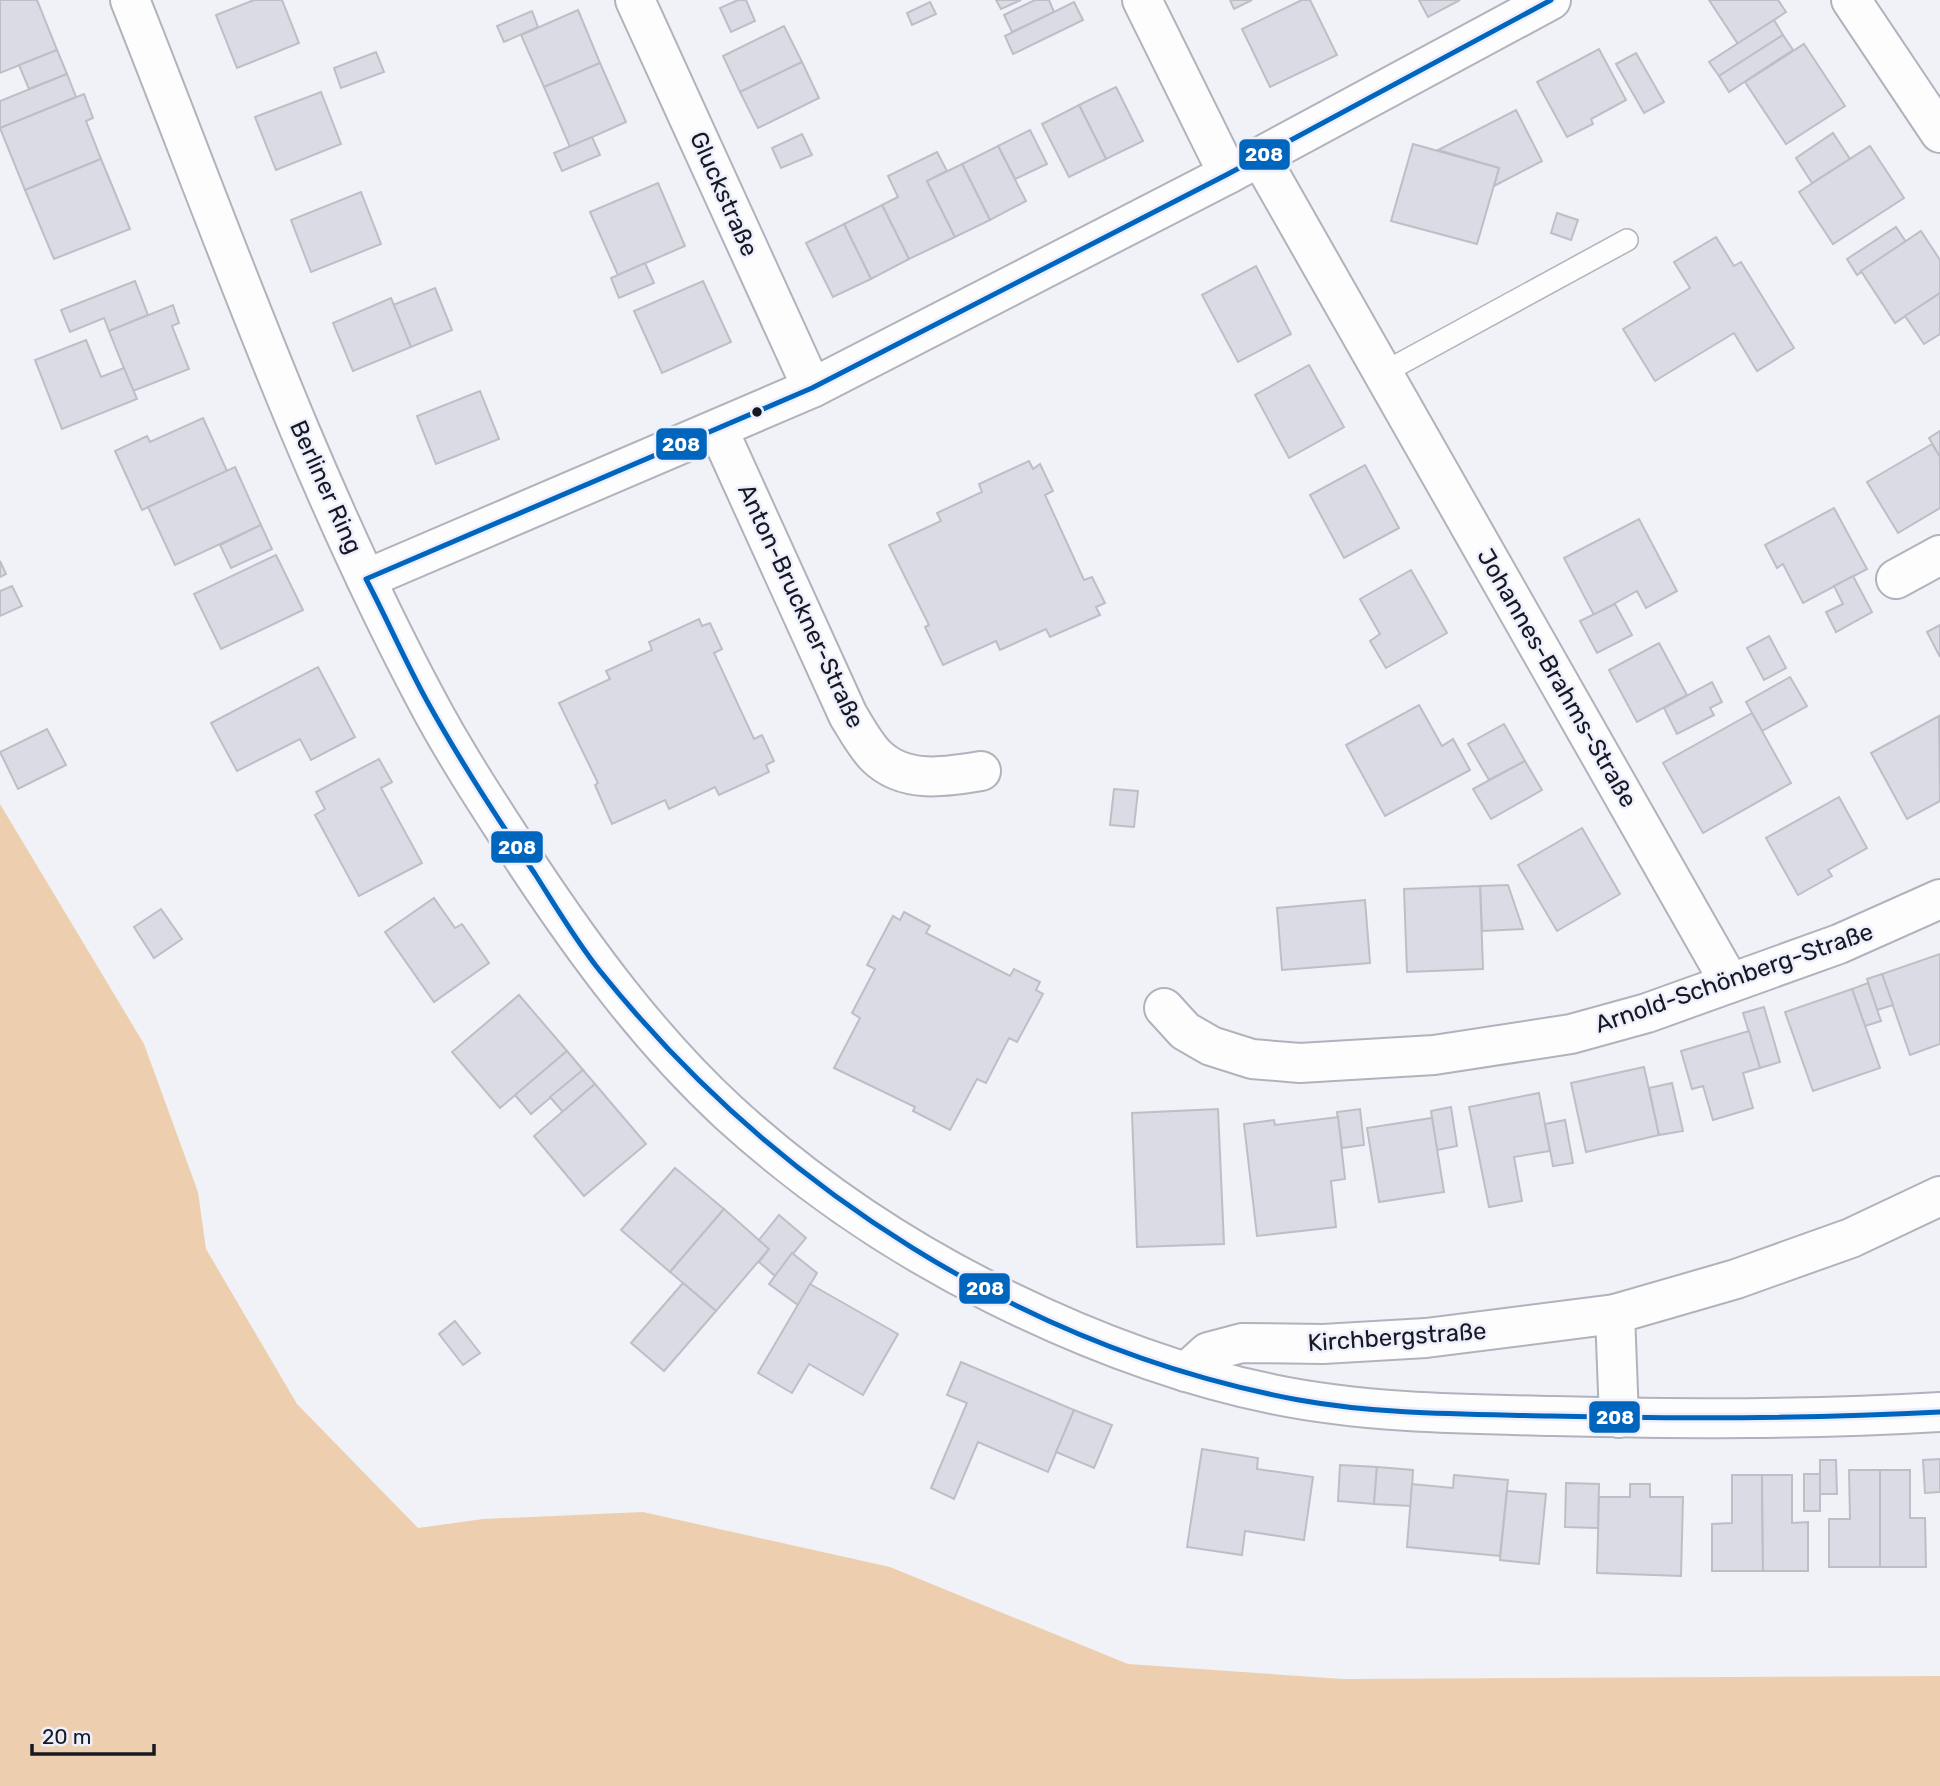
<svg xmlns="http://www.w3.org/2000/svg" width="1940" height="1786" viewBox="0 0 1940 1786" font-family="Rubik,sans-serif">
<rect width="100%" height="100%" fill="#f0f2f8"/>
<polygon fill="#edcfaf" points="0,804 144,1044 198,1192 206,1249 297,1404 418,1528 483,1519 643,1512 890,1567 1128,1664 1343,1679 1940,1676 1940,1786 0,1786"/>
<g fill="#dadbe4" stroke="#bdbec6" stroke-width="2">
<polygon points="0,0 37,0 57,50 0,73"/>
<polygon points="254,0 282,0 299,43 237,68 216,15"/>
<polygon points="738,0 746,0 755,21 731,32 720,8"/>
<polygon points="996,0 1021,0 1001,9"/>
<polygon points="1035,0 1049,0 1054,12 1012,32 1004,15"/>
<polygon points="1230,0 1252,0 1234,9"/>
<polygon points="1302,0 1310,0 1337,55 1270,87 1242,29"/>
<polygon points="1419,0 1460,0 1428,17"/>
<polygon points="1709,0 1778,0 1786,12 1738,44"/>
<polygon points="930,2 936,14 912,25 907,13"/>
<polygon points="1074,2 1083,20 1013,54 1005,36"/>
<polygon points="578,10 600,63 544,87 521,35"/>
<polygon points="532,11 538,27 504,42 497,26"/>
<polygon points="1774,20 1783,35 1719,76 1709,62"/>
<polygon points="784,26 802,62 740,92 723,56"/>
<polygon points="1783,35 1793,50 1729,92 1719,76"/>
<polygon points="1804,44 1845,106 1786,144 1745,82"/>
<polygon points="1599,49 1626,100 1591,119 1593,124 1567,137 1537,82"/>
<polygon points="57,50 67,74 29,89 19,65"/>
<polygon points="376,52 384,72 341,88 334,68"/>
<polygon points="1636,53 1664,102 1644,113 1616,64"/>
<polygon points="802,62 819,98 758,128 740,92"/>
<polygon points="600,63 626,122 570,147 544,87"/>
<polygon points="67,74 76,97 0,128 0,101"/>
<polygon points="1116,87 1143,141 1106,159 1079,105"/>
<polygon points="321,92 341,144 276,170 255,117"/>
<polygon points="84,94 93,118 86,121 101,159 25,190 0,128"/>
<polygon points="1079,105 1106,159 1069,177 1042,124"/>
<polygon points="1516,110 1542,161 1494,186 1499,168 1438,150"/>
<polygon points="1030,130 1047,164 1015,179 998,146"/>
<polygon points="1833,133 1850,159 1812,183 1796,158"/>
<polygon points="802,134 812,155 781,168 772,148"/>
<polygon points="592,137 600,155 562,171 554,153"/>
<polygon points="1413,144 1499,168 1477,244 1391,221"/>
<polygon points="998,146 1026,201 990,220 962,164"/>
<polygon points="1870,146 1904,198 1833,244 1799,192"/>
<polygon points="937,152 947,171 927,181 955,237 909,259 882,205 898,197 888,176"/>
<polygon points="101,159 130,229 54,259 25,190"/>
<polygon points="962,164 990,220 955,237 927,181"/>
<polygon points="658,183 685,246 618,275 590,212"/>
<polygon points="361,192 381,244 311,272 291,220"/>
<polygon points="882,205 909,259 871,279 844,224"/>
<polygon points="1557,213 1578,220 1571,240 1551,233"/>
<polygon points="844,224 871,279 833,297 806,243"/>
<polygon points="1896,227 1906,242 1857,275 1847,259"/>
<polygon points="1921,231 1940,260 1940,293 1895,323 1861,271"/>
<polygon points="1716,237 1734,266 1741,262 1794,348 1757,371 1734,333 1655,381 1623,329 1690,288 1674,262"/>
<polygon points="645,263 654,283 619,298 611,278"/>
<polygon points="1256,266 1291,334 1238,362 1202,295"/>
<polygon points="135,281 148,315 109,331 104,318 70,332 61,310"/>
<polygon points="703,281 731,342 662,373 634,311"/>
<polygon points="435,288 452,330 411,347 393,305"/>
<polygon points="1940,293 1940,334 1924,344 1905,316"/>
<polygon points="391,298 411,347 353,371 333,323"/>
<polygon points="173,305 179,323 172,326 189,369 133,391 109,331"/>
<polygon points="86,340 101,377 124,368 137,399 62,429 35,360"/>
<polygon points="1309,365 1344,427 1289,458 1255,395"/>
<polygon points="480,391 499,439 436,464 417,416"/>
<polygon points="203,418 227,471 142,510 115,451 147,436 150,442"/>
<polygon points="1940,431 1940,457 1929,438"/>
<polygon points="1932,444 1940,457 1940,508 1898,533 1867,482"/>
<polygon points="1029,461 1033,469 1040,464 1053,491 1045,495 1084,580 1092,577 1105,603 1096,607 1100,615 1050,637 1046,629 1000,650 996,641 943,665 925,627 929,625 889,545 941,521 937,513 982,492 979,484"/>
<polygon points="1365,465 1399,528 1344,558 1310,495"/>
<polygon points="235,467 261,525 175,565 148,507"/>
<polygon points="1834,508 1867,569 1803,603 1783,564 1777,568 1765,545"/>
<polygon points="1639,519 1677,591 1646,608 1637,591 1594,615 1564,558"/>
<polygon points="261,525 272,549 231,568 220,545"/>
<polygon points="276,555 303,610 221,649 194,594"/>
<polygon points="0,561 6,574 0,577"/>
<polygon points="1411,570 1447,633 1386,668 1370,641 1380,634 1360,599"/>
<polygon points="1853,576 1872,612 1836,632 1826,612 1843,604 1834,586"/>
<polygon points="12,586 22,606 0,616 0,591"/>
<polygon points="1615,604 1632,635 1597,653 1580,621"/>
<polygon points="699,619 702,626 710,623 722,649 714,653 754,739 762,735 774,761 766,765 769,772 719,795 715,787 669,809 665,800 612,824 595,785 598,783 559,703 610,679 606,671 652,650 649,642"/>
<polygon points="1940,625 1940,657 1927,632"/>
<polygon points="1769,636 1786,668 1764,680 1747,648"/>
<polygon points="1659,643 1687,695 1637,722 1609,670"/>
<polygon points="318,667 355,737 311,760 300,739 237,771 211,723"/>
<polygon points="1790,677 1807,706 1762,731 1746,702"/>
<polygon points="1712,682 1722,702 1710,708 1714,715 1677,734 1664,708"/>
<polygon points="1419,705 1442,746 1453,739 1470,770 1385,816 1346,745"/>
<polygon points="1752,713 1791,783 1703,833 1663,763"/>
<polygon points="1939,716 1940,801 1907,819 1871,753"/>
<polygon points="1504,724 1525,761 1489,780 1468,744"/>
<polygon points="47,729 66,765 18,789 0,752"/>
<polygon points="379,759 392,782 381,788 422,863 359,896 315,815 325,809 316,792"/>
<polygon points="1525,761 1542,790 1491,819 1473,789"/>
<polygon points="1114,789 1138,791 1134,827 1110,825"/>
<polygon points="1839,797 1867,848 1828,870 1832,876 1798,895 1766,838"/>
<polygon points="1582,828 1620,894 1557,931 1518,865"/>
<polygon points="1508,885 1523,929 1482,931 1480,886"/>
<polygon points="1480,886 1483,969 1407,972 1404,889"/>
<polygon points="434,898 455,928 462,924 489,963 434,1002 385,932"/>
<polygon points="1365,900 1370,963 1282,970 1277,908"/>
<polygon points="161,909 182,939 154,958 134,927"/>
<polygon points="904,912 930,926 926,933 1010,976 1014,969 1040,982 1036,990 1043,994 1017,1042 1009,1038 986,1083 977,1079 950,1130 913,1111 915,1107 834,1068 860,1018 852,1013 875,969 867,965 893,916 900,920"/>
<polygon points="1940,954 1940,1044 1910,1055 1882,974"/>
<polygon points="1882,974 1893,1005 1877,1010 1867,979"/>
<polygon points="1868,983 1881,1021 1865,1026 1852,989"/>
<polygon points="1852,989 1880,1068 1813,1091 1785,1012"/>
<polygon points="519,995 567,1051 500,1108 452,1052"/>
<polygon points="1764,1007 1780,1062 1760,1068 1743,1013"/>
<polygon points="1749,1031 1760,1068 1743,1073 1753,1108 1713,1120 1703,1086 1692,1089 1681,1051"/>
<polygon points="567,1051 583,1070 531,1114 515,1095"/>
<polygon points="1644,1067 1659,1135 1586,1152 1571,1083"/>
<polygon points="583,1070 595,1084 563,1112 550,1097"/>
<polygon points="1672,1083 1683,1131 1659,1135 1649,1088"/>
<polygon points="595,1084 646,1144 584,1196 534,1136"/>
<polygon points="1539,1093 1550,1151 1514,1157 1522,1201 1489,1207 1469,1107"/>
<polygon points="1451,1107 1457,1146 1437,1150 1431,1111"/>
<polygon points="1218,1109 1224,1244 1137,1247 1132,1113"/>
<polygon points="1360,1109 1364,1145 1342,1148 1337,1112"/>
<polygon points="1338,1117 1345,1179 1331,1181 1336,1227 1257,1236 1244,1124 1274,1120 1275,1125"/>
<polygon points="1432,1118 1444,1192 1379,1202 1367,1128"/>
<polygon points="1565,1120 1573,1163 1553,1166 1545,1124"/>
<polygon points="675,1168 724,1209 670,1272 621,1230"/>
<polygon points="724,1209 769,1249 716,1311 670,1272"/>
<polygon points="779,1215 806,1238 775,1276 759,1262 769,1249 759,1240"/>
<polygon points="792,1253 817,1273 798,1305 769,1284"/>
<polygon points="683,1283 716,1311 664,1371 631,1343"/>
<polygon points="810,1284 898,1334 863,1395 809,1364 792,1393 758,1373"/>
<polygon points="455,1321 480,1353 463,1365 439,1334"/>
<polygon points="961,1362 1074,1410 1048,1472 978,1442 954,1499 931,1488 967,1403 947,1395"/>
<polygon points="1074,1410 1112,1425 1094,1468 1056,1452"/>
<polygon points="1202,1449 1258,1458 1257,1469 1313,1477 1304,1540 1245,1531 1242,1555 1187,1547"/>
<polygon points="1940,1459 1940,1492 1925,1493 1923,1460"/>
<polygon points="1820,1460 1836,1460 1837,1494 1820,1494"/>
<polygon points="1340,1465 1377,1467 1374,1504 1338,1501"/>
<polygon points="1377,1467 1413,1470 1411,1506 1374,1504"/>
<polygon points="1849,1470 1880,1470 1880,1567 1829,1567 1829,1519 1850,1519"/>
<polygon points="1880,1470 1910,1470 1910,1518 1925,1518 1926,1567 1880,1567"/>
<rect x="1804" y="1474" width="16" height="37"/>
<polygon points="1454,1475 1508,1480 1500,1556 1407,1547 1412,1484 1453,1488"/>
<polygon points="1732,1475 1762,1475 1763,1571 1712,1571 1712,1524 1732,1523"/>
<polygon points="1762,1475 1792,1475 1792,1523 1808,1522 1808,1571 1763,1571"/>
<polygon points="1566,1483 1599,1484 1598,1528 1565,1527"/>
<polygon points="1630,1484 1650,1484 1650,1497 1683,1497 1681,1576 1597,1573 1599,1497 1630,1497"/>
<polygon points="1507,1491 1546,1494 1539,1564 1500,1560"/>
</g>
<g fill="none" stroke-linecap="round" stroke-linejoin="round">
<defs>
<polyline id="service" points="1383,373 1627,240"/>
<g id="minor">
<polyline points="635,0 812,388"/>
<polyline points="1142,0 1228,174"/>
<polyline points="1851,0 1940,133"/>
<polyline points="1260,157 1730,983"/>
<path d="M 718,429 L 848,715 C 856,728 865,745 876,756 C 904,784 946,777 981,771"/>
<polyline points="366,579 812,388 1228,174 1551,0"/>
<polyline points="1896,579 1940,555"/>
<polyline points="1164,1008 1185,1031 1211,1046 1252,1059 1300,1063 1434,1055 1571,1034 1647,1013 1839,944 1940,899"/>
<polyline points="1615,1314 1619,1418"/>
<polyline points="1186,1372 1208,1352 1242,1343 1323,1344 1426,1338 1615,1314 1736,1279 1851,1238 1940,1196"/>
</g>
<path id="tertiary" d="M 130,0 C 223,234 307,476 426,699 C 456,756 492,810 527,864 C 586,953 650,1040 729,1113 C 808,1185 898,1246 994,1294 C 1082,1338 1175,1374 1272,1394 C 1364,1413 1460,1414 1554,1416 C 1683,1419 1811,1420 1940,1412"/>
</defs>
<use href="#service" stroke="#b1b3bc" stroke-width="24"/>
<use href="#minor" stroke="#b1b3bc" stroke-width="42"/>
<use href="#tertiary" stroke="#b1b3bc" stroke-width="42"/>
<use href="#service" stroke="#fdfdfe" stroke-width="21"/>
<use href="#minor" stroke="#fdfdfe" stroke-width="38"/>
<use href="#tertiary" stroke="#fdfdfe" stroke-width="38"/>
<defs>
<path id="bus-1" d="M 1551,0 L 1228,174 L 812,388 L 366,579 C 387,619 405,661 427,701 C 460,761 497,818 535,874 C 556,907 576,941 600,971 C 774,1187 1024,1349 1299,1400 C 1382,1415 1467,1414 1551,1416 C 1681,1419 1810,1419 1940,1412"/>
</defs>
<use href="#bus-1" stroke="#edeffc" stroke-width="10"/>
<use href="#bus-1" stroke="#0065bd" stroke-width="5"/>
</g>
<circle fill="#161822" stroke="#edeffc" stroke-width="2.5" cx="757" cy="412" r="6"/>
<g text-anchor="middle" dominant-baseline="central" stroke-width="5" stroke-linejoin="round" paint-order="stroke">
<g font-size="24" fill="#161822" stroke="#edeffc">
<text transform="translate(724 194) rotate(66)">Gluckstraße</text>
<text transform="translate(326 487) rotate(66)">Berliner Ring</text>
<text transform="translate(801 606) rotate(65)">Anton-Bruckner-Straße</text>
<text transform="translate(1557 678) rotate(60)">Johannes-Brahms-Straße</text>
<text transform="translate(1734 978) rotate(-19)">Arnold-Schönberg-Straße</text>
<text transform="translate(1397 1337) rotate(-4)">Kirchbergstraße</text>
</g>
</g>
<g stroke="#edeffc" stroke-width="2.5">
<rect x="1238" y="138" width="53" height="33" rx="7" fill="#0065bd"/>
<rect x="655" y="427" width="53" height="34" rx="7" fill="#0065bd"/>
<rect x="490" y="830" width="54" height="34" rx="7" fill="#0065bd"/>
<rect x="958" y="1272" width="53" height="33" rx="7" fill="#0065bd"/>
<rect x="1588" y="1400" width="53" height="34" rx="7" fill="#0065bd"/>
</g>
<g font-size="19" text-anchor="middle" font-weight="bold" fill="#fff">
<text x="1264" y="161">208</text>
<text x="681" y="451">208</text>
<text x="517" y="854">208</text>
<text x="985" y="1295">208</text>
<text x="1615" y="1424">208</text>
</g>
<path d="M32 1744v10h122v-10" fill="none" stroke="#161822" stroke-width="3.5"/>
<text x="42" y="1744" font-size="21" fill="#161822" stroke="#edeffc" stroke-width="5" paint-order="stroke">20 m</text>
</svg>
